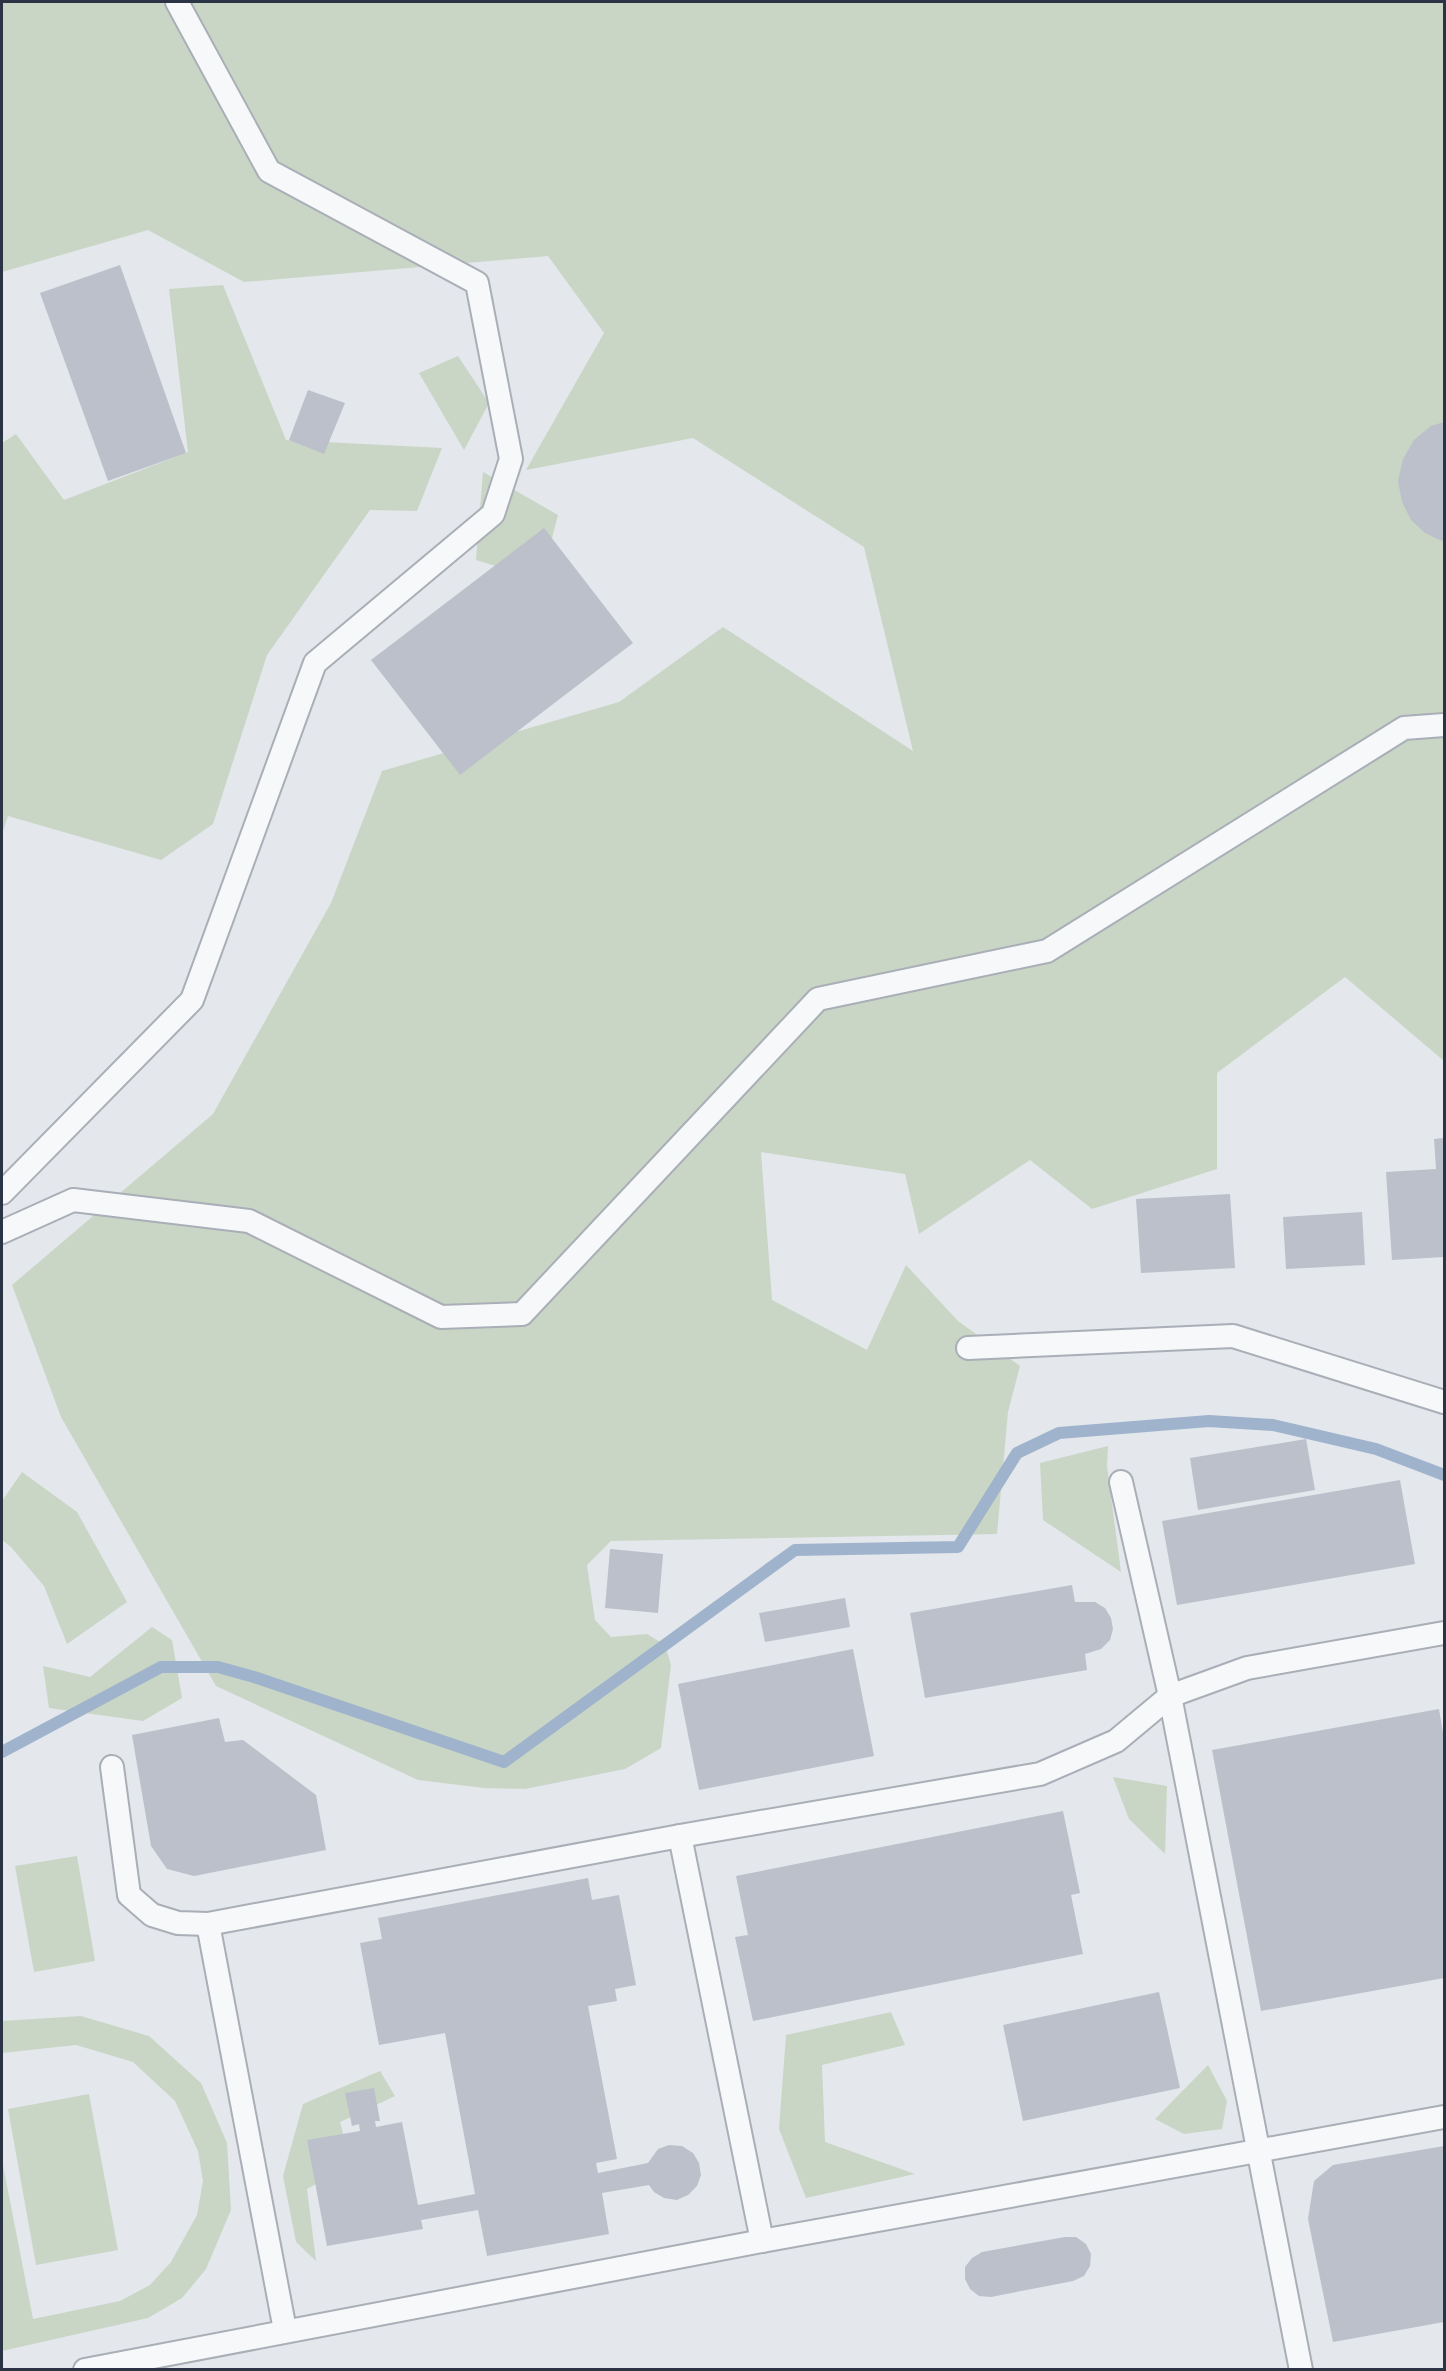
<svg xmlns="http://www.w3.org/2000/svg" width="1446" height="2371" viewBox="0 0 1446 2371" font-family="Arial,sans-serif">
<rect width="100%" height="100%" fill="#e4e7ec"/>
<g fill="#c9d6c5">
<polygon points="2,2 1444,2 1444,1061 1345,977 1217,1073 1217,1169 1092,1209 1030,1160 919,1234 905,1174 761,1152 772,1300 867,1350 906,1265 958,1321 1020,1366 1008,1412 997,1534 611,1541 587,1565 595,1620 611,1637 647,1634 665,1645 671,1665 661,1748 625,1769 525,1789 484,1788 418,1780 216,1686 61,1417 12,1285 213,1114 331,903 382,771 619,702 723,627 913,751 864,547 693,438 526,470 604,333 548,256 244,282 148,230 2,272"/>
<polygon points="223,285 286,440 442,448 417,511 370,510 267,655 213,824 161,860 8,816 2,834 2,443 16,434 64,500 188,452 169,289"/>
<polygon points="458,356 489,403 464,450 419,373"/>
<polygon points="483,472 558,515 541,580 476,560"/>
<polygon points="1108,1446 1107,1466 1121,1572 1043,1520 1040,1463"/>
<polygon points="22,1472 77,1512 127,1602 67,1644 44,1586 11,1547 2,1540 2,1501"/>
<polygon points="152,1627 172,1640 182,1698 143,1721 49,1708 43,1666 90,1677"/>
<polygon points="1113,1777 1167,1786 1165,1854 1129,1819"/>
<polygon points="77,1856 95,1961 34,1972 15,1866"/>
<polygon points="891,2012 905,2045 822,2065 825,2142 915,2174 806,2198 779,2129 786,2035"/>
<polygon points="81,2016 149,2036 201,2083 227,2143 231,2210 206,2269 182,2298 148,2318 2,2351 2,2160 33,2319 120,2301 150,2285 171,2262 197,2215 203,2181 198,2151 175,2101 133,2062 76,2045 2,2053 2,2021"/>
<polygon points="1208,2065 1227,2101 1222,2129 1184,2134 1155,2119"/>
<polygon points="380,2071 395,2096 340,2122 351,2164 307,2189 316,2261 296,2242 283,2176 303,2104"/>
<polygon points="89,2094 118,2250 36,2265 8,2109"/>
</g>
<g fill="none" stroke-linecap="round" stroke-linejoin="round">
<polyline stroke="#9fb4cc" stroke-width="12" points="2,1752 161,1667 218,1667 254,1677 504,1762 795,1550 958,1547 1017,1453 1059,1433 1209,1421 1273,1425 1376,1449 1444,1475"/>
</g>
<g fill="#bbc0ca">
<polygon points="120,265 186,453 108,481 40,293"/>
<polygon points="308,390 345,403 324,454 289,440"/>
<polygon points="1444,422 1444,542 1425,533 1411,520 1402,502 1398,481 1403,459 1414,440 1431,426"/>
<polygon points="544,528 633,643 460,775 371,660"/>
<polygon points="1444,1138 1444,1257 1392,1260 1386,1172 1436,1169 1434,1139"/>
<polygon points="1230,1194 1235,1268 1141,1273 1136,1199"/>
<polygon points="1362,1212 1365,1265 1286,1269 1283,1217"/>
<polygon points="1306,1439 1315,1490 1198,1510 1190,1458"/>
<polygon points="1400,1480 1415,1564 1177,1605 1162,1521"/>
<polygon points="610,1549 663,1554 658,1613 605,1608"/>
<polygon points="1072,1585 1075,1602 1095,1602 1105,1608 1111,1618 1113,1629 1110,1640 1101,1649 1085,1654 1087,1670 925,1698 910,1613"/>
<polygon points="845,1598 850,1627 765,1642 759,1613"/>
<polygon points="853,1649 874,1756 699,1790 678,1684"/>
<polygon points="1439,1709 1444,1739 1444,1978 1261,2011 1212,1750"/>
<polygon points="219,1718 225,1742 243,1740 316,1795 326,1850 194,1876 167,1869 151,1846 132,1735"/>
<polygon points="1063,1811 1080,1893 1071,1895 1083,1954 753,2021 735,1937 748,1935 736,1876"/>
<polygon points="588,1878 592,1900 619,1895 636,1985 615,1989 617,2001 588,2006 617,2159 596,2163 598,2173 648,2163 658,2149 669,2145 682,2146 693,2153 699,2163 701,2175 697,2186 688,2195 677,2200 664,2198 654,2192 649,2185 602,2193 609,2234 487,2256 478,2210 421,2220 423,2229 327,2246 307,2140 360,2131 359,2124 352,2126 345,2093 374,2088 380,2121 375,2121 376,2127 402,2122 418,2205 475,2194 445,2033 379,2045 360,1943 382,1939 378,1918"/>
<polygon points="1159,1992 1180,2088 1023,2121 1003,2025"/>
<polygon points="1444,2146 1444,2322 1333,2342 1308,2219 1314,2181 1333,2165"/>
<polygon points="1065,2237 1076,2237 1086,2244 1091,2254 1090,2266 1084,2276 1073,2281 991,2297 979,2296 970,2289 965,2279 965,2267 972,2258 982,2252"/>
</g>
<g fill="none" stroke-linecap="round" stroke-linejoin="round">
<defs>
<g id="lane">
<polyline points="2,1193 192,1000 315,663 493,514 511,459 477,283 269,171 177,2"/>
<polyline points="2,1232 73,1200 249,1221 441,1317 522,1314 818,999 1047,951 1404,728 1444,725"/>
<polyline points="968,1348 1233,1336 1444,1402"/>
<polyline points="1121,1482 1170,1696 1301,2370"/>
<polyline points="112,1767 129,1895 152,1915 178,1923 208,1924 680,1836 1040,1774 1116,1741 1170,1696 1247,1668 1444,1633"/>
<polyline points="680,1836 762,2241"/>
<polyline points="208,1924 285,2330"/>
<polyline points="85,2370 762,2241 1444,2117"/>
</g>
</defs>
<use href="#lane" stroke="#a9aeb7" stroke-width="26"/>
<use href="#lane" stroke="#f7f8fa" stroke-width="22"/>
</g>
<rect width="1446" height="2371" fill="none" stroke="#2b3445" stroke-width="6"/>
</svg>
